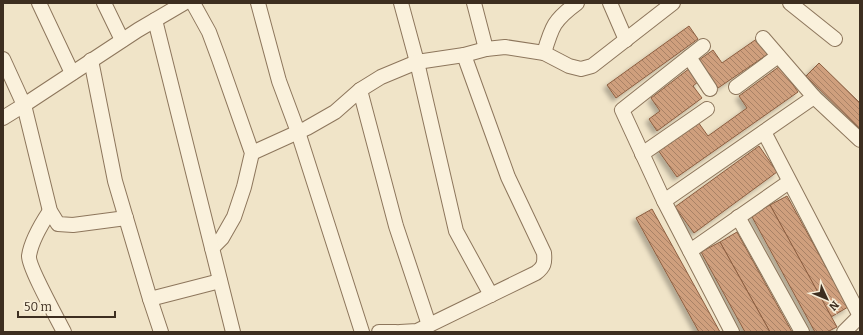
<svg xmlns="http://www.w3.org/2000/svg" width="863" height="335" viewBox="0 0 863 335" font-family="Bitter,serif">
<defs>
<pattern id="building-back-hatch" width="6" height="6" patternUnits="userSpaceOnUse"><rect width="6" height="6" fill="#cf9f7d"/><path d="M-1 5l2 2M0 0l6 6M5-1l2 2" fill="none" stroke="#a98266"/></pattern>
<filter id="shadow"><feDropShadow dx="-3.5" dy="3.5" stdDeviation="2" flood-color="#0004"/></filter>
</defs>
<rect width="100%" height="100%" fill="#f0e4c8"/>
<g fill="url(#building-back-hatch)" stroke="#8d5f41" filter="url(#shadow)">
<polygon points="689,26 698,39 616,98 607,85"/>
<polygon points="758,38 768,54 718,88 699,60 713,50 722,63"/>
<polygon points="819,63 860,103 860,129 806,76"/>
<polygon points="780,66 798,92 677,177 658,150 698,122 708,136 747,108 739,96"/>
<polygon points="690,68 699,81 693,86 702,98 657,131 649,119 660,111 651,98"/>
<polygon points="759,146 777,172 694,233 675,207"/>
<polygon points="787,196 848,307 831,317 770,205"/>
<polygon points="770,205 837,327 827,332 815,332 751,215"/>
<polygon points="652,209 720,332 699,332 636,218"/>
<polygon points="737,232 792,332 770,332 720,242"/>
<polygon points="720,242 770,332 745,332 701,252"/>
</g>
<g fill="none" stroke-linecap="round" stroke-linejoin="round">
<defs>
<g id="minor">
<polyline points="39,3 72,73"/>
<polyline points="104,3 122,40"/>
<polyline points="193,3 209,32 219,59 252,153 244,187 234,217 222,238 212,248"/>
<polyline points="258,3 279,81 298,132 362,332"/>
<polyline points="401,3 417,62 456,231 491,295"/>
<polyline points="474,3 486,49"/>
<polyline points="610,3 626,40"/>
<polyline points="790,3 835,39"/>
<polyline points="155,20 233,332"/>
<polyline points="763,38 814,97 860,140"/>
<polyline points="703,46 622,110 664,201 732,332"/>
<path d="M 544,53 C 552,26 554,20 577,3"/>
<polyline points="689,57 710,89"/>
<polyline points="3,59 24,105 50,211 58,224 73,225 126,218"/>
<polyline points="91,60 115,181 150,299 161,332"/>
<polyline points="736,87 778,56"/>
<polyline points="360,90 396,226 429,325"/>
<polyline points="3,118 24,105 138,30 184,3"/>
<polyline points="764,132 860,316"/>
<polyline points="252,153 307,128 335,112 360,90 381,77 417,62 464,55 486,49 505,47 544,53 569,66 581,69 592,66 673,3"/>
<polyline points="642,154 707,109"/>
<polyline points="664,201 814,97"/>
<path d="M 50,211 C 42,223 31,242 29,256 C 28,266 58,320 64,332"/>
<polyline points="738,217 802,332"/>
<polyline points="690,251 789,182"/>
<polyline points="150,299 220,281"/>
<polyline points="379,332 396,332"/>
<path d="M 400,332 L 417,331 L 536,273 C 544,267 545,263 544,253 L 508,177 L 464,55"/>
<polyline points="844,332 860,316"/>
</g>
</defs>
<use href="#minor" stroke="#8d765c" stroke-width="16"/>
<use href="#minor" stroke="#faf1dc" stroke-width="14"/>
</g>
<rect width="863" height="335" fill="none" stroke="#3d2e20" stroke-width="8"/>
<g transform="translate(827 299) rotate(134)" stroke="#f7eed8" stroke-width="3" paint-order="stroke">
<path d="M0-3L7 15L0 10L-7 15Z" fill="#3d2e20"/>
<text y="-6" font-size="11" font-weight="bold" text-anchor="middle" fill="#3d2e20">N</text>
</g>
<path d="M18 311v6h97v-6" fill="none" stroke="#3d2e20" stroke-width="2"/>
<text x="24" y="311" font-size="12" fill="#3d2e20" stroke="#f7eed8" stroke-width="3" paint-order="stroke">50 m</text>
</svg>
